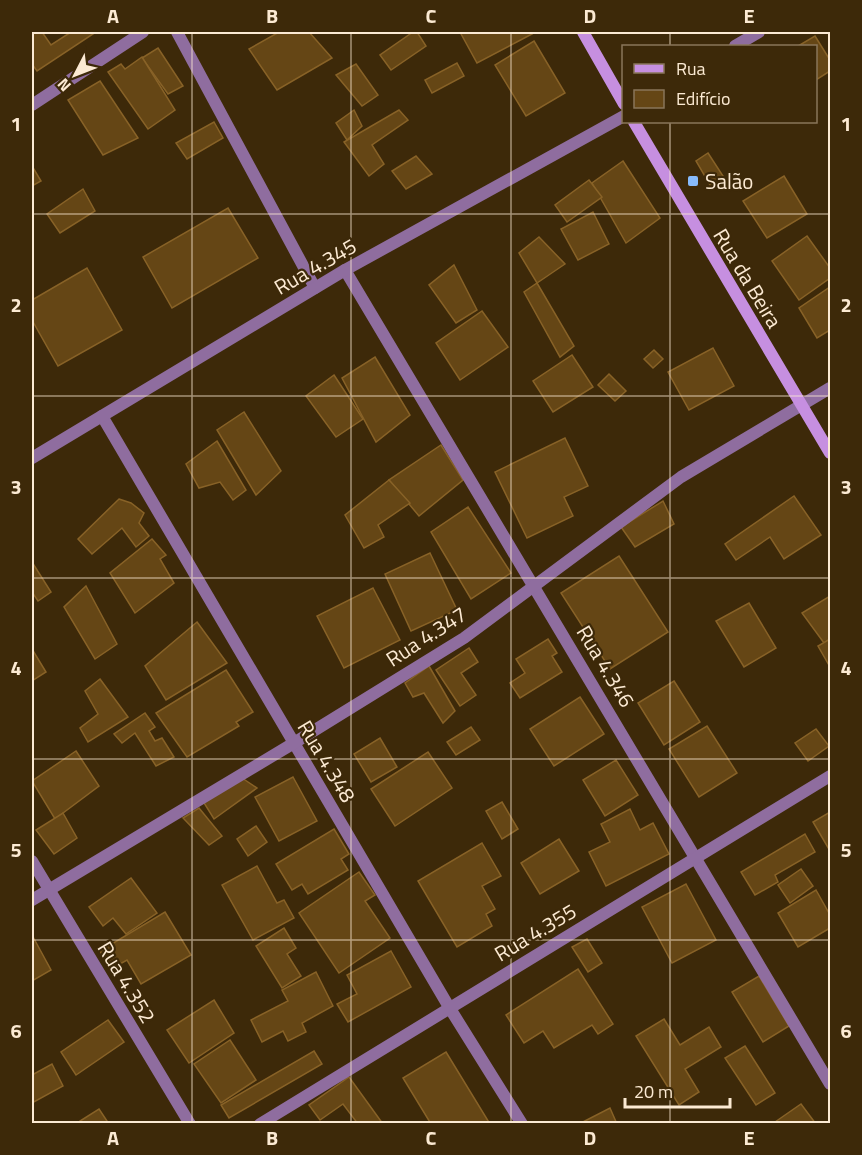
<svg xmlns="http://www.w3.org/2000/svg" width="862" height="1155" viewBox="0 0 862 1155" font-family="'Titillium Web',sans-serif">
<rect width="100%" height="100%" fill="#3d2909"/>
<g fill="#654615" stroke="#886227" stroke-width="1.5">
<polygon points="32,32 42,32 51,45 71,32 96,32 37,71 32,64"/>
<polygon points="279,32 309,32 332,58 277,90 249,49"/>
<polygon points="413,32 417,32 426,46 391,70 380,55"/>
<polygon points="460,32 530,32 532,34 477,63"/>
<polygon points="815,36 830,60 830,71 816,80 816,46 798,46"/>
<polygon points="534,41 565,93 526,116 495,65"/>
<polygon points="158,48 183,86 168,94 142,58"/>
<polygon points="142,57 175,110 148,129 108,72 121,64 125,69"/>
<polygon points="457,63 464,76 432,93 425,80"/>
<polygon points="356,64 378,95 362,106 336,75"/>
<polygon points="100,81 138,138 103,155 68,100"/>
<polygon points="354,110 362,126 347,140 336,123"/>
<polygon points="399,110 408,120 372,145 384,164 369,176 344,142"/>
<polygon points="214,122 223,138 187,159 176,143"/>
<polygon points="708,153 723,176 710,185 696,161"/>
<polygon points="416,156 432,174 406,189 392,171"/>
<polygon points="623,161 660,218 626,243 592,183"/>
<polygon points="32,166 41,181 32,186"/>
<polygon points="784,176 807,214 767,238 743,201"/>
<polygon points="589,180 602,197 567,222 555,205"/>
<polygon points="83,189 95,211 60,233 47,214"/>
<polygon points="228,208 258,258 172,308 143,257"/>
<polygon points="593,212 609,244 578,260 561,229"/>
<polygon points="807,236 830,268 830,278 799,300 772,261"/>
<polygon points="539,237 565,264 537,283 519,253"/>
<polygon points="454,265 477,310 456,323 429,285"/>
<polygon points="87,268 122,330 58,366 32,320 32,300"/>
<polygon points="537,283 574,346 560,357 524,292"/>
<polygon points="830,287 830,330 817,338 799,308"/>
<polygon points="482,311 508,347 460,380 436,343"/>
<polygon points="713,348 734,386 689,410 668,372"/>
<polygon points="654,350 663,359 653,368 644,359"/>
<polygon points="572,355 593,387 553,412 533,381"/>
<polygon points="375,357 410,415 376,442 342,378"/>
<polygon points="609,374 626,391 615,401 598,385"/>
<polygon points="334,375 363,419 336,437 306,396"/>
<polygon points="244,412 281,471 256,495 217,430"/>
<polygon points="565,438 588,486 564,497 573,516 527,538 495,472"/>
<polygon points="217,441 246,490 233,500 220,482 199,488 186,464"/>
<polygon points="441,445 463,480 419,516 389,480"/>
<polygon points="389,480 410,503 378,525 384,537 364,548 345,515"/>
<polygon points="794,496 821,535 784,559 770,537 736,560 725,544"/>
<polygon points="119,499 131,503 144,513 139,523 149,536 136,547 122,528 92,554 78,539"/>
<polygon points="663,501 674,524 635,547 621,527"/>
<polygon points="468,507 511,573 471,599 431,532"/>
<polygon points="152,539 166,555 160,559 174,583 135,613 110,573"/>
<polygon points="430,553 457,610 411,631 385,574"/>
<polygon points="619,556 668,632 610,669 561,593"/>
<polygon points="32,562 51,592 38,601 32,592"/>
<polygon points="86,586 117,644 95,659 64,607"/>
<polygon points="373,588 400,640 344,668 317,616"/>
<polygon points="830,596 830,639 824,643 802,613"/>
<polygon points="749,603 776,648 744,667 716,621"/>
<polygon points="197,622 227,663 166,700 145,666"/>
<polygon points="548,639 557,653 552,656 562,672 520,698 510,683 525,673 516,659"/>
<polygon points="830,639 830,667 818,646"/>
<polygon points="469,648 478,662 461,673 476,695 460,706 436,670"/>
<polygon points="32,649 46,672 32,681"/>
<polygon points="429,666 455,711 443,723 424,693 413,697 405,683"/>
<polygon points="226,670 253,712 236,722 239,726 187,757 156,713"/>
<polygon points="100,679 128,717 88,742 80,728 98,714 85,691"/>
<polygon points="674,681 700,722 664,745 638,703"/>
<polygon points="580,697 604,734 554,766 530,729"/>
<polygon points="145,713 155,727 149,731 155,741 162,738 174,757 156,766 135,733 122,743 114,734"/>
<polygon points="707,726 737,773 699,797 669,749"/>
<polygon points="471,727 480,740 456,755 447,742"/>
<polygon points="816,729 829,746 808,761 795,743"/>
<polygon points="380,738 397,767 371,782 354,754"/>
<polygon points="76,751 99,786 55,819 32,781"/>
<polygon points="428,752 452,788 395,826 371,789"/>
<polygon points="616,760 638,795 605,816 583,780"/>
<polygon points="293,777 317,821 279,841 255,797"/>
<polygon points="242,778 257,788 214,819 201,798"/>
<polygon points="502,802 518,829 502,839 486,811"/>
<polygon points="199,808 222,836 209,845 183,818"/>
<polygon points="630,809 640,830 653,823 669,854 606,886 589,852 610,842 601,824"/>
<polygon points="830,812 830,851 813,822"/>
<polygon points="63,813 77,838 54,854 36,830"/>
<polygon points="256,826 267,842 248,856 237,839"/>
<polygon points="334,829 349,854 341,859 348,870 308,894 302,884 292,890 276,864"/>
<polygon points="805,834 815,852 775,875 778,882 755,895 741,872"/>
<polygon points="559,839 579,871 540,894 521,863"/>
<polygon points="482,843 501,876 482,886 495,909 486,914 492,926 457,947 418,881"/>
<polygon points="257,866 277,903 284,900 294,918 253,940 222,885"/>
<polygon points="801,869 813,886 790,903 778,885"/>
<polygon points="359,872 375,895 365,901 390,938 339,973 299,913"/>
<polygon points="131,878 157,913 126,934 113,918 103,926 89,907"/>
<polygon points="686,884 716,940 672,963 642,907"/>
<polygon points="816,890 830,915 830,928 798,947 778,913"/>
<polygon points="165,912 191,955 141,984 127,960 111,969 100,951"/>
<polygon points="284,928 296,948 287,954 301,976 282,988 256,946"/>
<polygon points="32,935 51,970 32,981"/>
<polygon points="587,939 602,963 588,972 572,947"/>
<polygon points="391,951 411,987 348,1022 337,1004 357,994 347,975"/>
<polygon points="578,969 613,1024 598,1034 592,1025 554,1048 543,1031 524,1043 506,1015"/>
<polygon points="316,972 333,1006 302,1023 306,1032 288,1041 283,1031 262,1042 251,1020 288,1001 282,990"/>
<polygon points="759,976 789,1026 763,1042 732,992"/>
<polygon points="214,1000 234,1033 189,1063 167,1030"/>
<polygon points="664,1019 680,1045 709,1027 721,1047 685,1069 699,1092 679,1105 636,1036"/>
<polygon points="108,1020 124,1042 76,1075 61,1052"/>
<polygon points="230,1040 256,1080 221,1103 194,1064"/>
<polygon points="745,1046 775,1093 756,1105 725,1058"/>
<polygon points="314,1051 322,1064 229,1118 221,1105"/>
<polygon points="446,1052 490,1124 431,1124 403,1078"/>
<polygon points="52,1064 63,1086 32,1103 32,1075"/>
<polygon points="349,1077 383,1124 358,1124 343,1104 320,1120 309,1105"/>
<polygon points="801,1104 816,1124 777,1124 775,1122"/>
<polygon points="610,1108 617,1124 579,1124"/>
<polygon points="99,1109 109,1124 82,1124 80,1121"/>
</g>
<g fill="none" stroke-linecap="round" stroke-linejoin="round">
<g stroke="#8f6d9f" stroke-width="12">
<polyline points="177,32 315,288"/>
<polyline points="735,46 759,32"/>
<polyline points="32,105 143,32"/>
<polyline points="345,270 830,1084"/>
<polyline points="102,416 449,1007 522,1124"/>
<polyline points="32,458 345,270 624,116"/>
<polyline points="32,861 190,1124"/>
<polyline points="32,900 294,743 464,638 681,477 830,388"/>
<polyline points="260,1124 830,776"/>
</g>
<g stroke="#c68fe0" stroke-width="12">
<polyline points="583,32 624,104"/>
<polyline points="634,122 830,453"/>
</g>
</g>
<path fill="none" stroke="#fcead3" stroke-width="1.5" stroke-opacity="0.55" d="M 192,32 L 192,1124M 351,32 L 351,1124M 511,32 L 511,1124M 670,32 L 670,46M 670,122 L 670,1124M 32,214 L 830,214M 32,396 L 830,396M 32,578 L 830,578M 32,759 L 830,759M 32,940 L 830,940"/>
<rect fill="#87bbfc" stroke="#3d2909" stroke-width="2" x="687" y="175" width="12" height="12" rx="3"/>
<g text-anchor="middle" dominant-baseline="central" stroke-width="4.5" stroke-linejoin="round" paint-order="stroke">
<g font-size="21" fill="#fcead3" stroke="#3d2909" text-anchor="start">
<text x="705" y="181">Salão</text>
</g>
<g font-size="21" fill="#fcead3" stroke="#3d2909">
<text transform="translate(315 266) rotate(-30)">Rua 4.345</text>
<text transform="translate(748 278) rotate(59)">Rua da Beira</text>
<text transform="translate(426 636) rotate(-33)">Rua 4.347</text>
<text transform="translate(606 666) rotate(59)">Rua 4.346</text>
<text transform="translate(327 761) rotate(59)">Rua 4.348</text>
<text transform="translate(535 932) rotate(-31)">Rua 4.355</text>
<text transform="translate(127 982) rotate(59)">Rua 4.352</text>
</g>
</g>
<rect width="862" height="1155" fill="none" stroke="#3d2909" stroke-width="66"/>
<rect x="622" y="45" width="195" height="78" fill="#3d2909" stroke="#89765a" stroke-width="1.5"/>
<rect x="634" y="64" width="30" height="9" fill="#c68fe0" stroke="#89765a" stroke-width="1.5"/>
<text x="676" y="75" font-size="18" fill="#fcead3">Rua</text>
<rect x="634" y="90" width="30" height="18" fill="#654615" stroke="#89765a" stroke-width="1.5"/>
<text x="676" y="105" font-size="18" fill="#fcead3">Edifício</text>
<g transform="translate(75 75) rotate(228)" stroke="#3d2909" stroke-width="4.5" paint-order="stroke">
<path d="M0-4.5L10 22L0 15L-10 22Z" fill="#fcead3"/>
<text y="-9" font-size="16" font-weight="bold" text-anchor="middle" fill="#fcead3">N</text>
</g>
<path d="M625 1098v9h105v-9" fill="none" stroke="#fcead3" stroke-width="3"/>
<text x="634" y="1098" font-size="18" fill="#fcead3" stroke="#3d2909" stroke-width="4.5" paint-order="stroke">20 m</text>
<rect x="33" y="33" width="796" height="1089" fill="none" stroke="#fcead3" stroke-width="2"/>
<g font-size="20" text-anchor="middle" font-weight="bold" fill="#fcead3">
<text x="113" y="23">A</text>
<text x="272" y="23">B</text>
<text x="431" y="23">C</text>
<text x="590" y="23">D</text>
<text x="749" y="23">E</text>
<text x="16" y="131">1</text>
<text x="846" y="131">1</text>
<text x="16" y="312">2</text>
<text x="846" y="312">2</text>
<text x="16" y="494">3</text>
<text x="846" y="494">3</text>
<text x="16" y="675">4</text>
<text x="846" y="675">4</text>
<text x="16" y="857">5</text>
<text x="846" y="857">5</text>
<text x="16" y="1038">6</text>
<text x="846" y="1038">6</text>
<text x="113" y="1145">A</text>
<text x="272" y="1145">B</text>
<text x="431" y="1145">C</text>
<text x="590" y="1145">D</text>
<text x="749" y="1145">E</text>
</g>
</svg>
